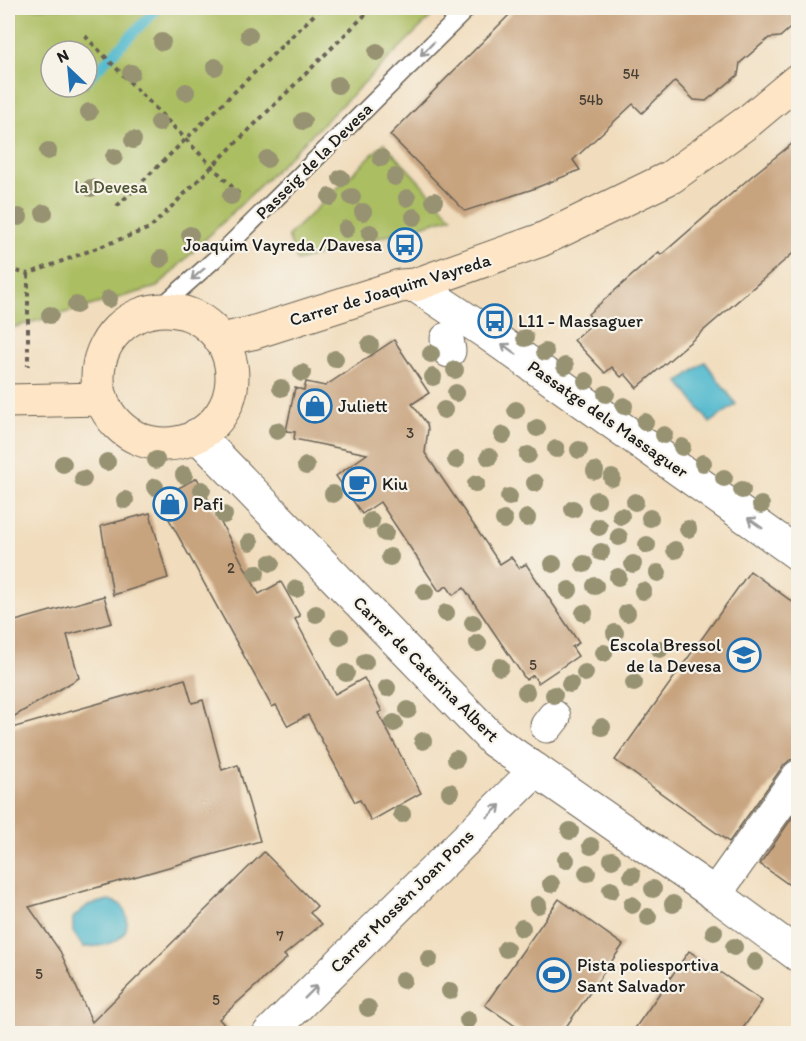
<svg xmlns="http://www.w3.org/2000/svg" width="806" height="1041" viewBox="0 0 806 1041" font-family="Itim,sans-serif">
<rect width="100%" height="100%" fill="#f7f3e8"/>
<filter id="ink" filterUnits="userSpaceOnUse"><feTurbulence type="fractalNoise" baseFrequency=".0167" numOctaves="2"/><feDisplacementMap in="SourceGraphic" scale="12" xChannelSelector="R" yChannelSelector="G"/><feConvolveMatrix kernelMatrix="1 2 1 2 8 2 1 2 1" color-interpolation-filters="sRGB"/></filter>
<filter id="wash" filterUnits="userSpaceOnUse"><feTurbulence type="fractalNoise" baseFrequency=".008" numOctaves="4" result="noise"/><feDisplacementMap in="SourceGraphic" scale="24" xChannelSelector="R" yChannelSelector="G"/><feGaussianBlur stdDeviation="1.35" result="paint"/><feColorMatrix in="noise" values="0 0 0 0 0 0 0 0 0 0 0 0 0 0 0 0 0 1.4 0 .05"/><feComposite in="paint" operator="in"/></filter>
<g filter="url(#wash)">
<rect width="100%" height="100%" fill="#f1ddbd"/>
<g fill="#abbe62" stroke="#646d3f" stroke-width="1.5" fill-rule="evenodd">
<path d="M 8,8 L 440,8 L 157,287 L 8,329 ZM 51,51 L 87,51 L 87,87 L 51,87 Z"/>
<polygon points="384,143 452,217 297,261 288,236"/>
</g>
<g fill="#51b9ce" stroke="#366a75" stroke-width="1.5">
<polygon points="705,362 736,404 710,423 679,382"/>
<path d="M 109,900 L 122,905 C 123,909 127,915 127,919 C 129,944 100,947 83,947 L 73,932 L 73,918 L 88,905 Z"/>
</g>
<g fill="none" stroke-linecap="round" stroke-linejoin="round">
<polyline stroke="#51b9ce" stroke-width="10" points="87,80 158,8"/>
</g>
<g id="blocks">
<g fill="#c7a37e">
<polygon points="516,8 798,8 798,21 780,37 769,38 740,63 738,75 706,101 694,100 675,81 642,113 633,104 573,160 580,170 533,189 465,211 390,135"/>
<polygon points="798,139 798,249 637,388 625,374 621,377 612,367 605,373 574,340 594,322 588,314 659,252 661,255 753,175"/>
<polygon points="394,340 429,393 412,404 427,424 428,429 425,453 500,564 511,557 519,568 526,564 579,643 572,647 578,656 538,683 533,675 526,680 464,588 453,595 447,586 439,591 380,502 362,514 336,476 367,454 294,439 295,432 286,431 295,388 304,390 306,382 325,386"/>
<polygon points="197,478 259,594 281,582 300,616 295,619 335,694 364,678 382,711 378,713 421,793 371,821 360,800 355,802 308,715 288,726 276,705 272,707 158,499"/>
<polygon points="150,513 168,578 113,595 101,526"/>
<polygon points="750,571 798,606 798,758 790,760 783,766 729,842 615,760"/>
<polygon points="104,596 112,623 67,635 79,678 8,720 8,623"/>
<polygon points="185,679 192,703 203,700 222,770 238,765 260,841 29,907 60,951 92,1022 264,852 317,906 310,913 322,924 284,955 287,958 219,1019 233,1034 8,1034 8,729"/>
<polygon points="798,809 798,891 760,864"/>
<polygon points="559,899 623,945 561,1034 527,1034 485,1005"/>
<polygon points="689,951 762,1001 739,1034 631,1034"/>
</g>
</g>
</g>
<g filter="url(#ink)">
<use href="#blocks" fill-opacity="0" stroke="#676054" stroke-width="1.5"/>
<g fill="none" stroke-linecap="round" stroke-linejoin="round">
<defs>
<polyline id="lane" points="156,311 215,259 468,8"/>
<g id="street">
<polyline points="415,285 487,333 798,554"/>
<polyline points="447,339 449,351"/>
<polyline points="197,435 494,741 715,894 798,955"/>
<polyline points="547,726 554,717"/>
<polyline points="715,894 798,777"/>
<polyline points="269,1034 536,770"/>
</g>
<g id="secondary">
<circle cx="165" cy="377" r="67"/>
<polyline points="221,340 252,333 400,286 415,285 541,240 671,177 750,120 798,80"/>
<polyline points="8,401 102,399"/>
</g>
</defs>
<use href="#lane" stroke="#676054" stroke-width="19"/>
<use href="#street" stroke="#676054" stroke-width="35"/>
<use href="#secondary" stroke="#676054" stroke-width="35"/>
<g stroke="#676054" stroke-width="4" stroke-dasharray="4.5 4.5" stroke-linecap="butt">
<polyline points="85,36 240,195"/>
<polyline points="117,206 321,8"/>
<polyline points="8,269 28,274 150,228 372,8"/>
<polyline points="28,274 28,366"/>
</g>
<use href="#lane" stroke="#fff" stroke-width="16"/>
<use href="#street" stroke="#fff" stroke-width="33"/>
<use href="#secondary" stroke="#fde5c5" stroke-width="33"/>
</g>
<g fill="#979272">
<circle cx="249" cy="35" r="9"/>
<circle cx="162" cy="42" r="9"/>
<circle cx="377" cy="52" r="9"/>
<circle cx="215" cy="67" r="9"/>
<circle cx="131" cy="73" r="9"/>
<circle cx="338" cy="85" r="9"/>
<circle cx="186" cy="92" r="9"/>
<circle cx="89" cy="112" r="9"/>
<circle cx="303" cy="121" r="9"/>
<circle cx="159" cy="123" r="9"/>
<circle cx="133" cy="140" r="9"/>
<circle cx="48" cy="151" r="9"/>
<circle cx="114" cy="157" r="9"/>
<circle cx="381" cy="158" r="9"/>
<circle cx="267" cy="159" r="9"/>
<circle cx="395" cy="177" r="9"/>
<circle cx="341" cy="178" r="9"/>
<circle cx="91" cy="188" r="9"/>
<circle cx="231" cy="196" r="9"/>
<circle cx="330" cy="197" r="9"/>
<circle cx="352" cy="197" r="9"/>
<circle cx="407" cy="198" r="9"/>
<circle cx="434" cy="201" r="9"/>
<circle cx="363" cy="212" r="9"/>
<circle cx="44" cy="213" r="9"/>
<circle cx="19" cy="217" r="9"/>
<circle cx="414" cy="217" r="9"/>
<circle cx="346" cy="229" r="9"/>
<circle cx="370" cy="233" r="9"/>
<circle cx="190" cy="235" r="9"/>
<circle cx="161" cy="259" r="9"/>
<circle cx="109" cy="299" r="9"/>
<circle cx="76" cy="305" r="9"/>
<circle cx="50" cy="315" r="9"/>
<circle cx="525" cy="338" r="9"/>
<circle cx="370" cy="345" r="9"/>
<circle cx="545" cy="352" r="9"/>
<circle cx="431" cy="354" r="9"/>
<circle cx="335" cy="359" r="9"/>
<circle cx="565" cy="366" r="9"/>
<circle cx="455" cy="370" r="9"/>
<circle cx="302" cy="373" r="9"/>
<circle cx="433" cy="377" r="9"/>
<circle cx="586" cy="381" r="9"/>
<circle cx="281" cy="388" r="9"/>
<circle cx="456" cy="393" r="9"/>
<circle cx="606" cy="394" r="9"/>
<circle cx="624" cy="406" r="9"/>
<circle cx="444" cy="410" r="9"/>
<circle cx="516" cy="410" r="9"/>
<circle cx="645" cy="422" r="9"/>
<circle cx="537" cy="428" r="9"/>
<circle cx="277" cy="431" r="9"/>
<circle cx="503" cy="435" r="9"/>
<circle cx="664" cy="435" r="9"/>
<circle cx="682" cy="447" r="9"/>
<circle cx="556" cy="449" r="9"/>
<circle cx="579" cy="450" r="9"/>
<circle cx="528" cy="455" r="9"/>
<circle cx="489" cy="457" r="9"/>
<circle cx="156" cy="460" r="9"/>
<circle cx="456" cy="460" r="9"/>
<circle cx="107" cy="462" r="9"/>
<circle cx="703" cy="463" r="9"/>
<circle cx="63" cy="464" r="9"/>
<circle cx="306" cy="466" r="9"/>
<circle cx="595" cy="471" r="9"/>
<circle cx="184" cy="475" r="9"/>
<circle cx="612" cy="478" r="9"/>
<circle cx="724" cy="478" r="9"/>
<circle cx="83" cy="479" r="9"/>
<circle cx="535" cy="483" r="9"/>
<circle cx="476" cy="484" r="9"/>
<circle cx="155" cy="487" r="9"/>
<circle cx="202" cy="490" r="9"/>
<circle cx="742" cy="490" r="9"/>
<circle cx="333" cy="494" r="9"/>
<circle cx="509" cy="497" r="9"/>
<circle cx="125" cy="500" r="9"/>
<circle cx="597" cy="500" r="9"/>
<circle cx="635" cy="502" r="9"/>
<circle cx="761" cy="505" r="9"/>
<circle cx="573" cy="509" r="9"/>
<circle cx="224" cy="515" r="9"/>
<circle cx="621" cy="516" r="9"/>
<circle cx="527" cy="518" r="9"/>
<circle cx="650" cy="518" r="9"/>
<circle cx="504" cy="520" r="9"/>
<circle cx="371" cy="521" r="9"/>
<circle cx="599" cy="527" r="9"/>
<circle cx="688" cy="529" r="9"/>
<circle cx="385" cy="533" r="9"/>
<circle cx="619" cy="537" r="9"/>
<circle cx="250" cy="542" r="9"/>
<circle cx="647" cy="545" r="9"/>
<circle cx="675" cy="550" r="9"/>
<circle cx="601" cy="552" r="9"/>
<circle cx="390" cy="557" r="9"/>
<circle cx="271" cy="563" r="9"/>
<circle cx="553" cy="564" r="9"/>
<circle cx="584" cy="564" r="9"/>
<circle cx="633" cy="564" r="9"/>
<circle cx="256" cy="573" r="9"/>
<circle cx="658" cy="573" r="9"/>
<circle cx="618" cy="577" r="9"/>
<circle cx="595" cy="586" r="9"/>
<circle cx="296" cy="589" r="9"/>
<circle cx="569" cy="590" r="9"/>
<circle cx="643" cy="591" r="9"/>
<circle cx="425" cy="592" r="9"/>
<circle cx="446" cy="613" r="9"/>
<circle cx="584" cy="613" r="9"/>
<circle cx="627" cy="613" r="9"/>
<circle cx="316" cy="614" r="9"/>
<circle cx="473" cy="623" r="9"/>
<circle cx="615" cy="633" r="9"/>
<circle cx="340" cy="637" r="9"/>
<circle cx="478" cy="643" r="9"/>
<circle cx="660" cy="649" r="9"/>
<circle cx="604" cy="653" r="9"/>
<circle cx="365" cy="662" r="9"/>
<circle cx="500" cy="667" r="9"/>
<circle cx="346" cy="673" r="9"/>
<circle cx="585" cy="673" r="9"/>
<circle cx="634" cy="683" r="9"/>
<circle cx="570" cy="684" r="9"/>
<circle cx="387" cy="688" r="9"/>
<circle cx="526" cy="692" r="9"/>
<circle cx="554" cy="695" r="9"/>
<circle cx="408" cy="710" r="9"/>
<circle cx="394" cy="723" r="9"/>
<circle cx="602" cy="727" r="9"/>
<circle cx="423" cy="741" r="9"/>
<circle cx="456" cy="759" r="9"/>
<circle cx="450" cy="792" r="9"/>
<circle cx="402" cy="814" r="9"/>
<circle cx="570" cy="831" r="9"/>
<circle cx="591" cy="846" r="9"/>
<circle cx="566" cy="860" r="9"/>
<circle cx="612" cy="860" r="9"/>
<circle cx="587" cy="873" r="9"/>
<circle cx="632" cy="875" r="9"/>
<circle cx="551" cy="884" r="9"/>
<circle cx="653" cy="889" r="9"/>
<circle cx="611" cy="890" r="9"/>
<circle cx="673" cy="904" r="9"/>
<circle cx="538" cy="905" r="9"/>
<circle cx="632" cy="905" r="9"/>
<circle cx="648" cy="917" r="9"/>
<circle cx="522" cy="928" r="9"/>
<circle cx="714" cy="932" r="9"/>
<circle cx="734" cy="947" r="9"/>
<circle cx="506" cy="949" r="9"/>
<circle cx="429" cy="959" r="9"/>
<circle cx="755" cy="962" r="9"/>
<circle cx="403" cy="980" r="9"/>
<circle cx="450" cy="991" r="9"/>
<circle cx="368" cy="1008" r="9"/>
<circle cx="468" cy="1020" r="9"/>
</g>
<defs><path id="oneway-shaft" d="M-6 0H5M1.5-3L5.5 0L1.5 3" fill="none" stroke-width="1.6" stroke-linecap="round" stroke-linejoin="round" transform="scale(1.5)"/></defs>
<g stroke="#999">
<use href="#oneway-shaft" transform="translate(427 49) rotate(135)"/>
<use href="#oneway-shaft" transform="translate(198 274) rotate(139)"/>
<use href="#oneway-shaft" transform="translate(509 349) rotate(-144)"/>
<use href="#oneway-shaft" transform="translate(755 523) rotate(-145)"/>
<use href="#oneway-shaft" transform="translate(494 811) rotate(-44)"/>
<use href="#oneway-shaft" transform="translate(311 992) rotate(-45)"/>
</g>
</g>
<defs>
<symbol id="bus-ring" viewBox="-11 -11 22 22"><circle r="9.5" fill="#f7f3e8" stroke="#1f6fb2" stroke-width="1.5"/><path d="M-5-6H5V4H4V6H2V4H-2V6H-4V4H-5ZM-3.5-4V0h7V-4ZM-3.5 1.2v1.5H-2V1.2ZM2 1.2v1.5H3.5V1.2Z" fill="#1f6fb2"/></symbol>
<symbol id="shop-ring" viewBox="-11 -11 22 22"><circle r="9.5" fill="#f7f3e8" stroke="#1f6fb2" stroke-width="1.5"/><path d="M-5-2.5h2.3a2.7 3.5 0 0 1 5.4 0H5L5.5 6h-11ZM-1.5-2.5h3a1.5 2.3 0 0 0-3 0Z" fill="#1f6fb2"/></symbol>
<symbol id="cafe-ring" viewBox="-11 -11 22 22"><circle r="9.5" fill="#f7f3e8" stroke="#1f6fb2" stroke-width="1.5"/><path d="M-5.5-4.5H6V0H3Q3 3.5 0 3.5H-2.5Q-5.5 3.5-5.5 0ZM3-3.2v2h1.7v-2ZM-6 4.5H4V6H-6Z" fill="#1f6fb2"/></symbol>
<symbol id="school-ring" viewBox="-11 -11 22 22"><circle r="9.5" fill="#f7f3e8" stroke="#1f6fb2" stroke-width="1.5"/><path d="M0-5L7-2L0 1L-7-2ZM-4 1L0 2.5L4 1V4Q0 6-4 4Z" fill="#1f6fb2"/></symbol>
<symbol id="stadium-ring" viewBox="-11 -11 22 22"><circle r="9.5" fill="#f7f3e8" stroke="#1f6fb2" stroke-width="1.5"/><path d="M0-5a6.5 5 0 1 0 0 10a6.5 5 0 1 0 0-10ZM-3.5-1.8h7v3.6h-7Z" fill="#1f6fb2"/></symbol>
</defs>
<g fill-rule="evenodd">
<use href="#bus-ring" x="386" y="226" width="38" height="38"/>
<use href="#bus-ring" x="476" y="302" width="38" height="38"/>
<use href="#shop-ring" x="296" y="387" width="38" height="38"/>
<use href="#cafe-ring" x="340" y="465" width="38" height="38"/>
<use href="#shop-ring" x="151" y="485" width="38" height="38"/>
<use href="#school-ring" x="725" y="636" width="38" height="38"/>
<use href="#stadium-ring" x="535" y="956" width="38" height="38"/>
</g>
<g text-anchor="middle" dominant-baseline="central" stroke-width="4.5" stroke-linejoin="round" paint-order="stroke">
<g font-size="15" fill="#473e34">
<text x="631" y="74">54</text>
<text x="591" y="100">54b</text>
<text x="410" y="433">3</text>
<text x="231" y="568">2</text>
<text x="533" y="665">5</text>
<text x="280" y="936">7</text>
<text x="39" y="974">5</text>
<text x="216" y="1000">5</text>
</g>
<g font-size="18" fill="#1c1c1c" stroke="#f7f3e8">
<text transform="translate(314 161) rotate(-45)">Passeig de la Devesa</text>
<text transform="translate(390 290) rotate(-17)">Carrer de Joaquim Vayreda</text>
<text transform="translate(608 419) rotate(35)">Passatge dels Massaguer</text>
<text transform="translate(426 669) rotate(45)">Carrer de Caterina Albert</text>
<text transform="translate(402 901) rotate(-45)">Carrer Mossèn Joan Pons</text>
</g>
<g font-size="18" fill="#4e5534" stroke="#f7f3e8">
<text x="111" y="187">la Devesa</text>
</g>
<g font-size="18" fill="#1c1c1c" stroke="#f7f3e8" text-anchor="start">
<text x="382" y="245" text-anchor="end">Joaquim Vayreda /Davesa</text>
<text x="518" y="321">L11 - Massaguer</text>
<text x="338" y="406">Juliett</text>
<text x="382" y="484">Kiu</text>
<text x="193" y="504">Pafi</text>
<text x="721" y="645" text-anchor="end">Escola Bressol<tspan x="721" dy="21">de la Devesa</tspan></text>
<text x="577" y="965">Pista poliesportiva<tspan x="577" dy="21">Sant Salvador</tspan></text>
</g>
</g>
<rect width="806" height="1041" fill="none" stroke="#f7f3e8" stroke-width="30"/>
<g transform="translate(69 69) rotate(334)"><circle r="28" fill="#f7f3e8" stroke="#9f9d96" stroke-width="1.5"/>
<path d="M0-4.5L10 22L0 15L-10 22Z" fill="#1f6fb2"/>
<text y="-9" font-size="16" font-weight="bold" text-anchor="middle" fill="#1c1c1c">N</text>
</g>
</svg>
